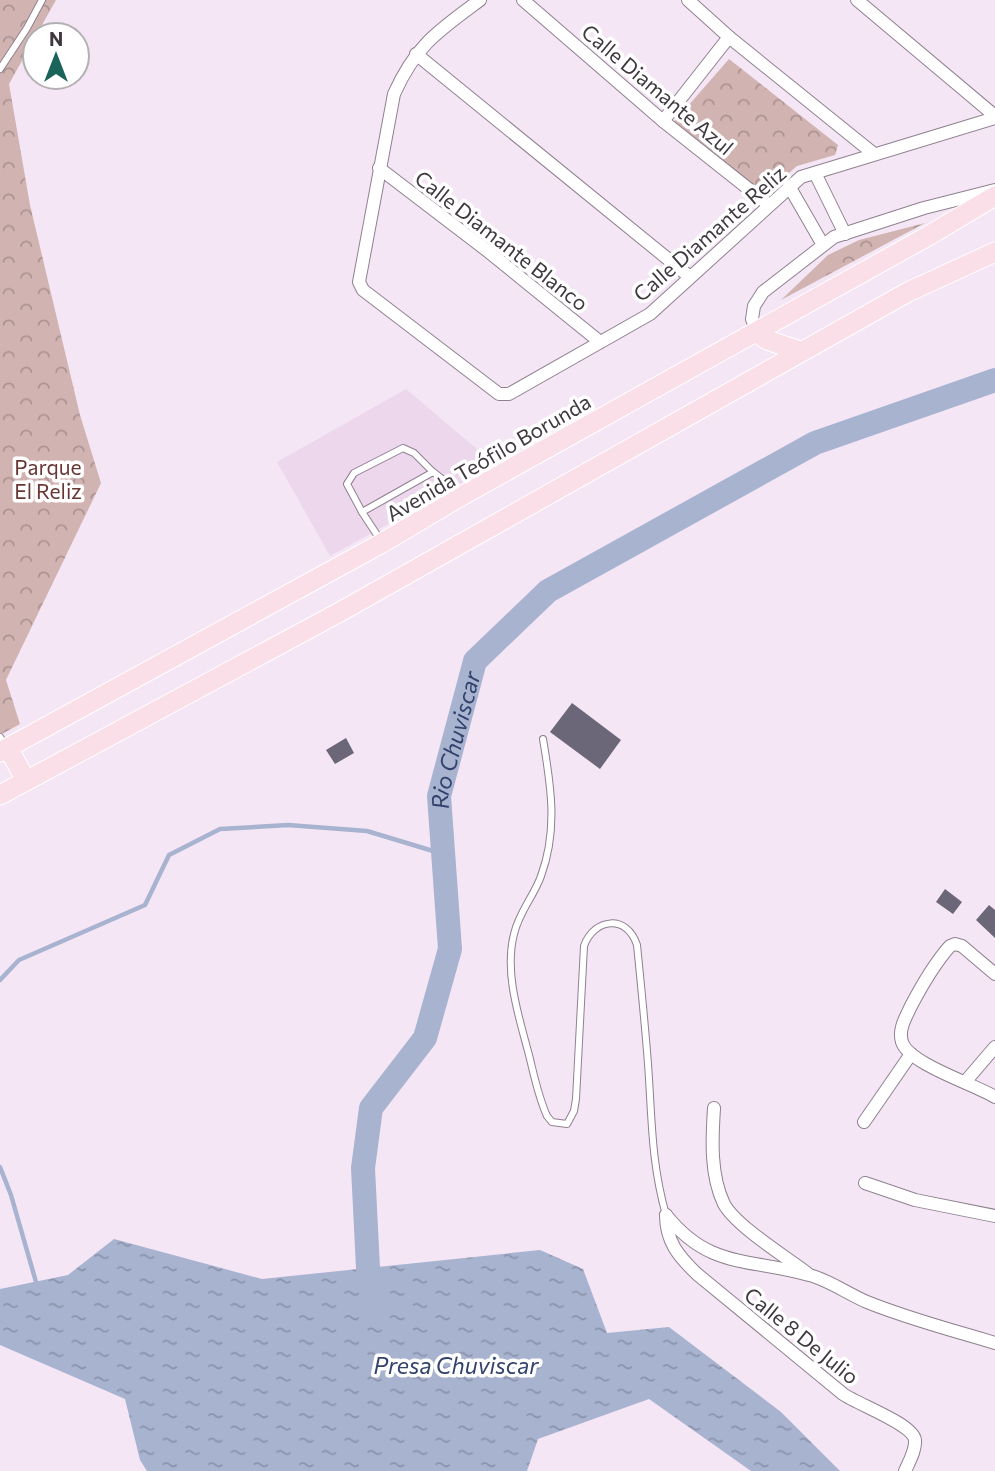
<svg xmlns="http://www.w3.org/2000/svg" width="995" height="1471" viewBox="0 0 995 1471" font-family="Commissioner,sans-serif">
<defs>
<pattern id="park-crowns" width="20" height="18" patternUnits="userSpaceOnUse" patternTransform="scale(1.75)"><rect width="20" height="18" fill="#d1b4b2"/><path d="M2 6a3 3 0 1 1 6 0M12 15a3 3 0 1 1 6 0" fill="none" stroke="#ab9392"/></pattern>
<pattern id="water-ripples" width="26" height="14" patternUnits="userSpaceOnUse" patternTransform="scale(1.75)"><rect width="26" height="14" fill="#a8b3d0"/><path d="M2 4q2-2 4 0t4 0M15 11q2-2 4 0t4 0" fill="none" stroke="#8a93aa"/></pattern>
</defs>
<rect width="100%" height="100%" fill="#f5e6f6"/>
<polygon fill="#edd7ed" points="406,389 490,460 494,466 330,556 277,462"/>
<g fill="url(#park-crowns)">
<polygon points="0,0 56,0 9,84 30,205 80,415 101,483 6,680 20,724 0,735"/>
<polygon points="729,59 838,145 835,155 797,166 763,196 673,123"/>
<polygon points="925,223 781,300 828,255 859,240"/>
</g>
<polygon fill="url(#water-ripples)" points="114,1239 262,1279 540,1250 583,1269 607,1333 669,1327 781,1412 840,1471 751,1471 649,1399 538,1439 527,1471 147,1471 140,1460 125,1399 0,1345 0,1289 68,1275"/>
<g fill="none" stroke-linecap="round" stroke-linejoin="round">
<g stroke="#a8b3d0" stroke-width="4.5">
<polyline points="0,980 19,960 145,905 169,855 220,829 288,825 367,831 443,854"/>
<polyline points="0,1167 11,1195 36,1282"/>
</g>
<path stroke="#a8b3d0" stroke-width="24" id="s1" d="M 374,1299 L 368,1268 L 363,1168 L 371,1108 L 425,1038 L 450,949 L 439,796 L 475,661 L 548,591 L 815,443 L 995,380"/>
</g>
<g fill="#6b6678">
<polygon points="572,703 621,740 600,769 550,732"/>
<polygon points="346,738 354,753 335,764 326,750"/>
<polygon points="945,889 962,902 953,914 936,902"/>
<polygon points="989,905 995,910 995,938 976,920"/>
</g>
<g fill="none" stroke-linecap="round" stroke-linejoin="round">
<defs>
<g id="service">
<polyline points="0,69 27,28 42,0"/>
<polyline points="362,512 347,484 354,473 403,448 414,453 433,472"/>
<polyline points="381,541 362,512 433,472 459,492"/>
<polyline points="0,737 7,747"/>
<path d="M 543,739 C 551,786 558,830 541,876 C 534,896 519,912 514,934 C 504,973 519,1017 529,1055 C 534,1075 538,1096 547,1116 L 552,1122 L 567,1124 L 574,1111 L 576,1099 L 584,946 C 594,918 627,914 637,945 C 641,985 645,1024 648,1064 C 652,1118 651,1162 666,1215"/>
</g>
<g id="minor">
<path d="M 480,0 C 438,31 416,45 394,94 L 359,282 L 363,290 L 499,394 L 509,394 L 650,314 L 801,177 L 995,118"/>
<polyline points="523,0 663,121 769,205"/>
<polyline points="688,0 729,37 874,154"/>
<polyline points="857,0 995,116"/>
<polyline points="416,54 690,277"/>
<polyline points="663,121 729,37"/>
<polyline points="379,168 489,252 600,342"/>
<polyline points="815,173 845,234"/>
<polyline points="789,186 823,245"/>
<polyline points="757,332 752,319 754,306 763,292 834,237 924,208 995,190"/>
<path d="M 995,974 L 962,946 L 955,944 L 950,946 C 934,964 922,985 911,1006 C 906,1017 898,1029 902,1042 C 909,1064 974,1084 995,1097"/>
<polyline points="965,1082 995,1047"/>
<path d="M 714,1108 C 712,1139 710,1175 724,1204 C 736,1226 786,1257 807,1273"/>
<polyline points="864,1122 911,1054"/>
<polyline points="865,1183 915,1200 995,1216"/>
<path d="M 666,1215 C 666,1241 678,1256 697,1274 L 843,1394 C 859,1405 913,1424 915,1440 C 916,1450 909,1462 905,1471"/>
<path d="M 666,1215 C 709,1269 749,1258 809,1275 C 829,1280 848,1294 867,1302 C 909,1319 952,1330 995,1343"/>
</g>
<g id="primary">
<polyline points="757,332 767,340 800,351"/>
<polyline points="8,748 26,780"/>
<polyline points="0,752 382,543 463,495 928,236 995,196"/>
<polyline points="0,795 338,613 908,292 995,252"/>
</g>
</defs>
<use href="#service" stroke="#8f818f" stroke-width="8"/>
<use href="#minor" stroke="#8f818f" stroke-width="14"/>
<use href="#primary" stroke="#fff" stroke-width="21"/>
<use href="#service" stroke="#fff" stroke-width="6"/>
<use href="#minor" stroke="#fff" stroke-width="12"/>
<use href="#primary" stroke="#fadee8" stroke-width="19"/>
</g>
<g text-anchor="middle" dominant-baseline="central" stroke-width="7" stroke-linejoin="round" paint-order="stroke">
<g font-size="21" fill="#403940" stroke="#fff">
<text transform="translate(658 89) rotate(40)">Calle Diamante Azul</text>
<text transform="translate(709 233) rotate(-41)">Calle Diamante Reliz</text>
<text transform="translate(502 240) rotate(38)">Calle Diamante Blanco</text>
<text transform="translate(488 457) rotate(-30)">Avenida Teófilo Borunda</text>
<text transform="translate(802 1335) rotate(39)">Calle 8 De Julio</text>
</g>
<g font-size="21" fill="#693634" stroke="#fff">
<text x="48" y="466">Parque<tspan x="48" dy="24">El Reliz</tspan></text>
</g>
<g font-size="23" font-style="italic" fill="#33426c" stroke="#fff">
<text stroke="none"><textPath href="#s1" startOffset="584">Rio Chuviscar</textPath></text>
<text x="456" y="1365">Presa Chuviscar</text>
</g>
</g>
<g transform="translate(56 56)"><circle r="33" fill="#ffffff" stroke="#b3b0b3" stroke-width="2"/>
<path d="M0-5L12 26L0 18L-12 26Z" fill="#1b6459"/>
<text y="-10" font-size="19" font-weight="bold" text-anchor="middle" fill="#403940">N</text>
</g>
</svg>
